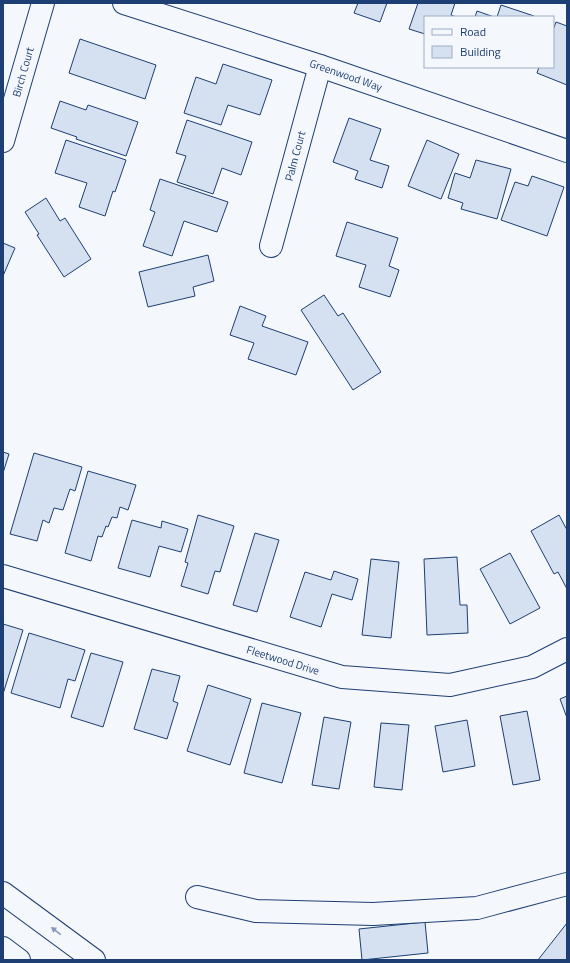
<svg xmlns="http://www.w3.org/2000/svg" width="570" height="963" viewBox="0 0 570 963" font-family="'Titillium Web',sans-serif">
<rect width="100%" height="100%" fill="#f4f7fb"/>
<g fill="#d5e0f0" stroke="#1d3f73">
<polygon points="358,3 387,3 380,22 354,13"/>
<polygon points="418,3 455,3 451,15 456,17 425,17 425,34 409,29"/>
<polygon points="501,5 534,16 534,17 497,17"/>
<polygon points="477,11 494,17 475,17"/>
<polygon points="556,22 567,26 567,85 537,73 539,67 553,67 553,30"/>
<polygon points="80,39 156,65 145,99 69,73"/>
<polygon points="223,64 272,80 260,115 228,105 221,125 184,113 196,77 216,84"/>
<polygon points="60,101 86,110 88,105 138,122 126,156 76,139 77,137 51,128"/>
<polygon points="349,118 381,129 370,160 389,166 382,188 355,179 358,171 333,162"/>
<polygon points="187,120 252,142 241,175 222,168 213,194 177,182 186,156 176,153"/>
<polygon points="66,140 126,160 115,192 113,191 105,216 79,207 87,183 55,173"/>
<polygon points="427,140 459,154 441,199 408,186"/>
<polygon points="476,160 511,169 497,219 461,209 463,203 448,198 455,173 470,178"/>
<polygon points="532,176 564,187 547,236 501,220 515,182 528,186"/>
<polygon points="160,179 228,202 217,232 184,221 172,256 143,246 155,212 150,210"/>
<polygon points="46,198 60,221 65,218 91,259 64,277 37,235 39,234 25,212"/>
<polygon points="347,222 398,238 389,266 399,270 390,297 359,287 366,265 336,256"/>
<polygon points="3,243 15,248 3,276"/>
<polygon points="208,255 214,281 193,287 195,296 148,307 139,272"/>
<polygon points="324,295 338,316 343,313 381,372 353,390 301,310"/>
<polygon points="240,306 266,316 262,326 308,342 296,375 248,359 254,343 230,335"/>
<polygon points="3,452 9,454 3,473"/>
<polygon points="34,453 82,467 75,491 70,489 63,510 54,508 49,523 43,520 37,541 10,534"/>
<polygon points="88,471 136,485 128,510 120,507 117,518 112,517 108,527 106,526 102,537 98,536 91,561 65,553"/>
<polygon points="198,515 234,526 220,572 215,571 208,594 181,586 188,563 185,562"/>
<polygon points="559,515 567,530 567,589 558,572 554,574 531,531"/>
<polygon points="132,520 161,528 162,521 188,529 181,552 159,546 150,577 118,568"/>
<polygon points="255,533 279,540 257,612 233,605"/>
<polygon points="510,553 540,608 510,624 480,569"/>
<polygon points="457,557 460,605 467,605 468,633 427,635 424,559"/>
<polygon points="371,559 399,562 391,638 362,635"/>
<polygon points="334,571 358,579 352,600 332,594 321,627 290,617 305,572 331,580"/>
<polygon points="3,624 23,630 3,694"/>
<polygon points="29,633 85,650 75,681 68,679 60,708 11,693"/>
<polygon points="91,653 123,662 103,727 71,717"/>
<polygon points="152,669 180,676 173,701 178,703 167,739 134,729"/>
<polygon points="208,685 251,699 230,765 187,751"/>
<polygon points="567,696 567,718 560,699"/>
<polygon points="262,703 301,713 282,783 244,773"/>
<polygon points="527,711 540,780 513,785 500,716"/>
<polygon points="324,717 351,722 339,789 312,785"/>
<polygon points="467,720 475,766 443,772 435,726"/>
<polygon points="381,723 409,725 402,790 374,787"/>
<polygon points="425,922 428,953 362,960 359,929"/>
<polygon points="567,923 567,960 538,960"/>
</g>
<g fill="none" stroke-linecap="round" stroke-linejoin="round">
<defs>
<g id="minor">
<polyline points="124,3 320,66 567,151"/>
<polyline points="3,141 43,3"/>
<polyline points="271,246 320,66"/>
<polyline points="3,576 342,677 450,685 532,667 567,649"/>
<polyline points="197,897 256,911 373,914 477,908 567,884"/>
</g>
<g id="major">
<polyline points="3,893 94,960"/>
<polyline points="3,948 19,960"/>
</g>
</defs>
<use href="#minor" stroke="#1d3f73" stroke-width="24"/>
<use href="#major" stroke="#1d3f73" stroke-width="24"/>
<use href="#minor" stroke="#f4f7fb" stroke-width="22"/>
<use href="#major" stroke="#f4f7fb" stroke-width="22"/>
</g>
<defs><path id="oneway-solid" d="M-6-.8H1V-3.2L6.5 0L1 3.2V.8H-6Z"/></defs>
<use fill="#889bb7" href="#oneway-solid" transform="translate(56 931) rotate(-143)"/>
<g text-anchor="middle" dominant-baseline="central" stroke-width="3" stroke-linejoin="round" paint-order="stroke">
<g font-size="11" fill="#1d3f73" stroke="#f4f7fb">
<text transform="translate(23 72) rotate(-74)">Birch Court</text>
<text transform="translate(346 75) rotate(19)">Greenwood Way</text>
<text transform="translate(295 156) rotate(-75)">Palm Court</text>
<text transform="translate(283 660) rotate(17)">Fleetwood Drive</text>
</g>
</g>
<rect width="570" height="963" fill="none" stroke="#1d3f73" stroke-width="8"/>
<rect x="424" y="16" width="130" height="52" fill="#f4f7fb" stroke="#9eadc5"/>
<rect x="432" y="29" width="20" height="6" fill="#f4f7fb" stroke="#9eadc5"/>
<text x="460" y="36" font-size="12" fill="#1d3f73">Road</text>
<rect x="432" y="46" width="20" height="12" fill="#d5e0f0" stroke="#9eadc5"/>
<text x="460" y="56" font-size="12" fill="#1d3f73">Building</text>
</svg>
